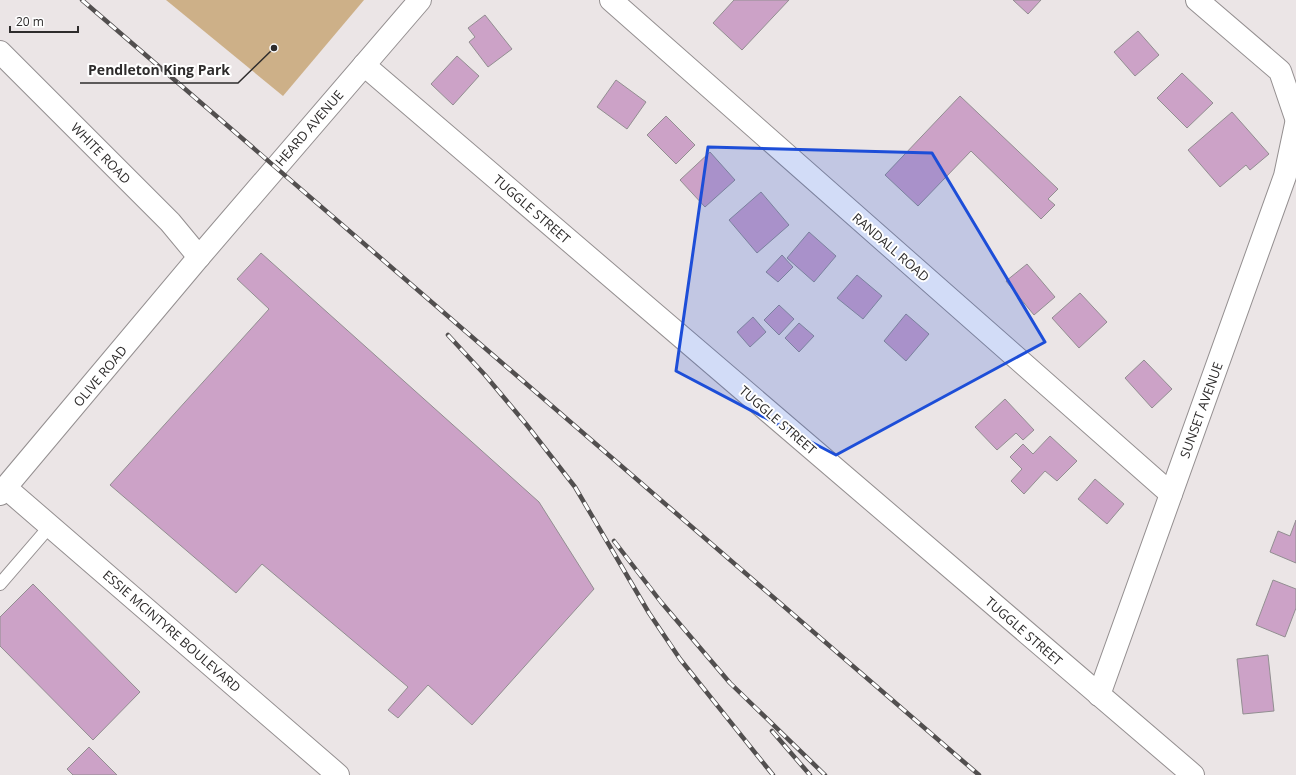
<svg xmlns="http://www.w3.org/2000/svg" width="1296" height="775" viewBox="0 0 1296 775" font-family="'Open Sans',sans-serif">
<rect width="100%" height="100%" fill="#ebe5e6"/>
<polygon fill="#cdb088" points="166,0 364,0 283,96"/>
<g fill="#cca2c7" stroke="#928e91">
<polygon points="734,0 789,0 742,50 713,23"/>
<polygon points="1013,0 1041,0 1028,14"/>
<polygon points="485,15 512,49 488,67 469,42 475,37 468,28"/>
<polygon points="1138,31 1159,55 1135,76 1114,52"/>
<polygon points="457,56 479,76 453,105 431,84"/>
<polygon points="1182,73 1213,103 1187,128 1157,98"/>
<polygon points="616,80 646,102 627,129 597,107"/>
<polygon points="960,96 1058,189 1048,199 1055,205 1041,219 971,151 918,206 885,175"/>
<polygon points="1232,112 1269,154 1250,170 1246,165 1220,187 1188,150"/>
<polygon points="666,116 695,145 676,164 647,135"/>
<polygon points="710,152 735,180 705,207 680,180"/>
<polygon points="761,192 789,225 757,253 729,220"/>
<polygon points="809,232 836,256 814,282 787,258"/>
<polygon points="261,253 539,502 594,589 472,725 428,685 398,718 388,710 408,687 262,564 236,593 110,485 269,309 237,279"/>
<polygon points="782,255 793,267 778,282 766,272"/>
<polygon points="1027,264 1055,297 1034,315 1006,281"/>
<polygon points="857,275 882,296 863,319 837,298"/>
<polygon points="1080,293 1107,322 1079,348 1052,318"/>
<polygon points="779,305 794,319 779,335 764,320"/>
<polygon points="906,314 929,334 906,361 884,341"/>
<polygon points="753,317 766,332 750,347 737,332"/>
<polygon points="799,323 814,336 799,352 785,338"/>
<polygon points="1144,360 1172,389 1152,408 1125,378"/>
<polygon points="1005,399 1034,430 1023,440 1016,433 997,450 975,427"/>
<polygon points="1050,436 1077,461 1057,481 1045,471 1024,494 1011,481 1022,469 1010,457 1023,444 1033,454"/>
<polygon points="1095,479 1124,504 1107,524 1078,499"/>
<polygon points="1296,520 1296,563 1270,552 1278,531 1290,536"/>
<polygon points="1273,580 1296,589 1296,608 1285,637 1256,625"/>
<polygon points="33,584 140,692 93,740 0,646 0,617"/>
<polygon points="1268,655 1274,711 1243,714 1237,659"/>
<polygon points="89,747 117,775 73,775 67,769"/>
</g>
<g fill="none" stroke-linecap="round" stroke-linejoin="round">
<defs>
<polyline id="lane" points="0,584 50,526"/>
<g id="street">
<polyline points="611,0 1171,494"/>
<polyline points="1197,0 1280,71 1296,118"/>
<polyline points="0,52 170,222 199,257"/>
<polyline points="364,65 1193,775"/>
<polyline points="6,488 338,775"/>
<polyline points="1099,695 1285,176 1296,124"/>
</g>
<polyline id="secondary" points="0,494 199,257 420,0"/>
</defs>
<use href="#lane" stroke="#948f90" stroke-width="14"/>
<use href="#street" stroke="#948f90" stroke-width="24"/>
<use href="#secondary" stroke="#948f90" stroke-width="24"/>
<use href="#lane" stroke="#fff" stroke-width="12"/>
<use href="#street" stroke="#fff" stroke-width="22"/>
<use href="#secondary" stroke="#fff" stroke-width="22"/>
<defs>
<g id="rail">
<polyline points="82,0 979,775"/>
<polyline points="448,335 485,375 526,424 575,487 649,613 680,659 773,775"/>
<polyline points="614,541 661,602 730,683 825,775"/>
<polyline points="772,731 810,775"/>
</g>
</defs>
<use href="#rail" stroke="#524f4f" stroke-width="4.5"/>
<use href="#rail" stroke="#fff" stroke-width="3" stroke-dasharray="9" stroke-linecap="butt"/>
</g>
<path fill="#1d4ed8" fill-opacity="0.2" stroke="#1d4ed8" stroke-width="3" stroke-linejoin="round" d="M 708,147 L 932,153 L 1045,342 L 836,455 L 676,371 Z"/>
<g text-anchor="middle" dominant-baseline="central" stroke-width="4" stroke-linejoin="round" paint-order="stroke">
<g font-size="13" fill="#2e2c2c" stroke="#fff">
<text transform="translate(309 128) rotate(-49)">HEARD AVENUE</text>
<text transform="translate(101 153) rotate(46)">WHITE ROAD</text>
<text transform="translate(532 209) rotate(41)">TUGGLE STREET</text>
<text transform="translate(891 247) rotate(41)">RANDALL ROAD</text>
<text transform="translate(100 376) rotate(-50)">OLIVE ROAD</text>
<text transform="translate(1201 410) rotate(-70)">SUNSET AVENUE</text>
<text transform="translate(778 420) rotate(41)">TUGGLE STREET</text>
<text transform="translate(172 631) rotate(41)">ESSIE MCINTYRE BOULEVARD</text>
<text transform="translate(1024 631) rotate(41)">TUGGLE STREET</text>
</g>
</g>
<path fill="none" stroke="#2e2c2c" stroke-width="1.5" d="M274 48L238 83H80"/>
<circle fill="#2e2c2c" stroke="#fff" stroke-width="1.5" cx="274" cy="48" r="4"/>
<g font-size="14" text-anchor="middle" font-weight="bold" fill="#2e2c2c" stroke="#fff" stroke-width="4" stroke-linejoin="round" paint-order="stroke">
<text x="159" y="75">Pendleton King Park</text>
</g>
<path d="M10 26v6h68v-6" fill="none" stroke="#2e2c2c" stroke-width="2"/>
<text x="16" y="26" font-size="12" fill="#2e2c2c" stroke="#ffffff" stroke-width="3" paint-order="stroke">20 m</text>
</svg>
